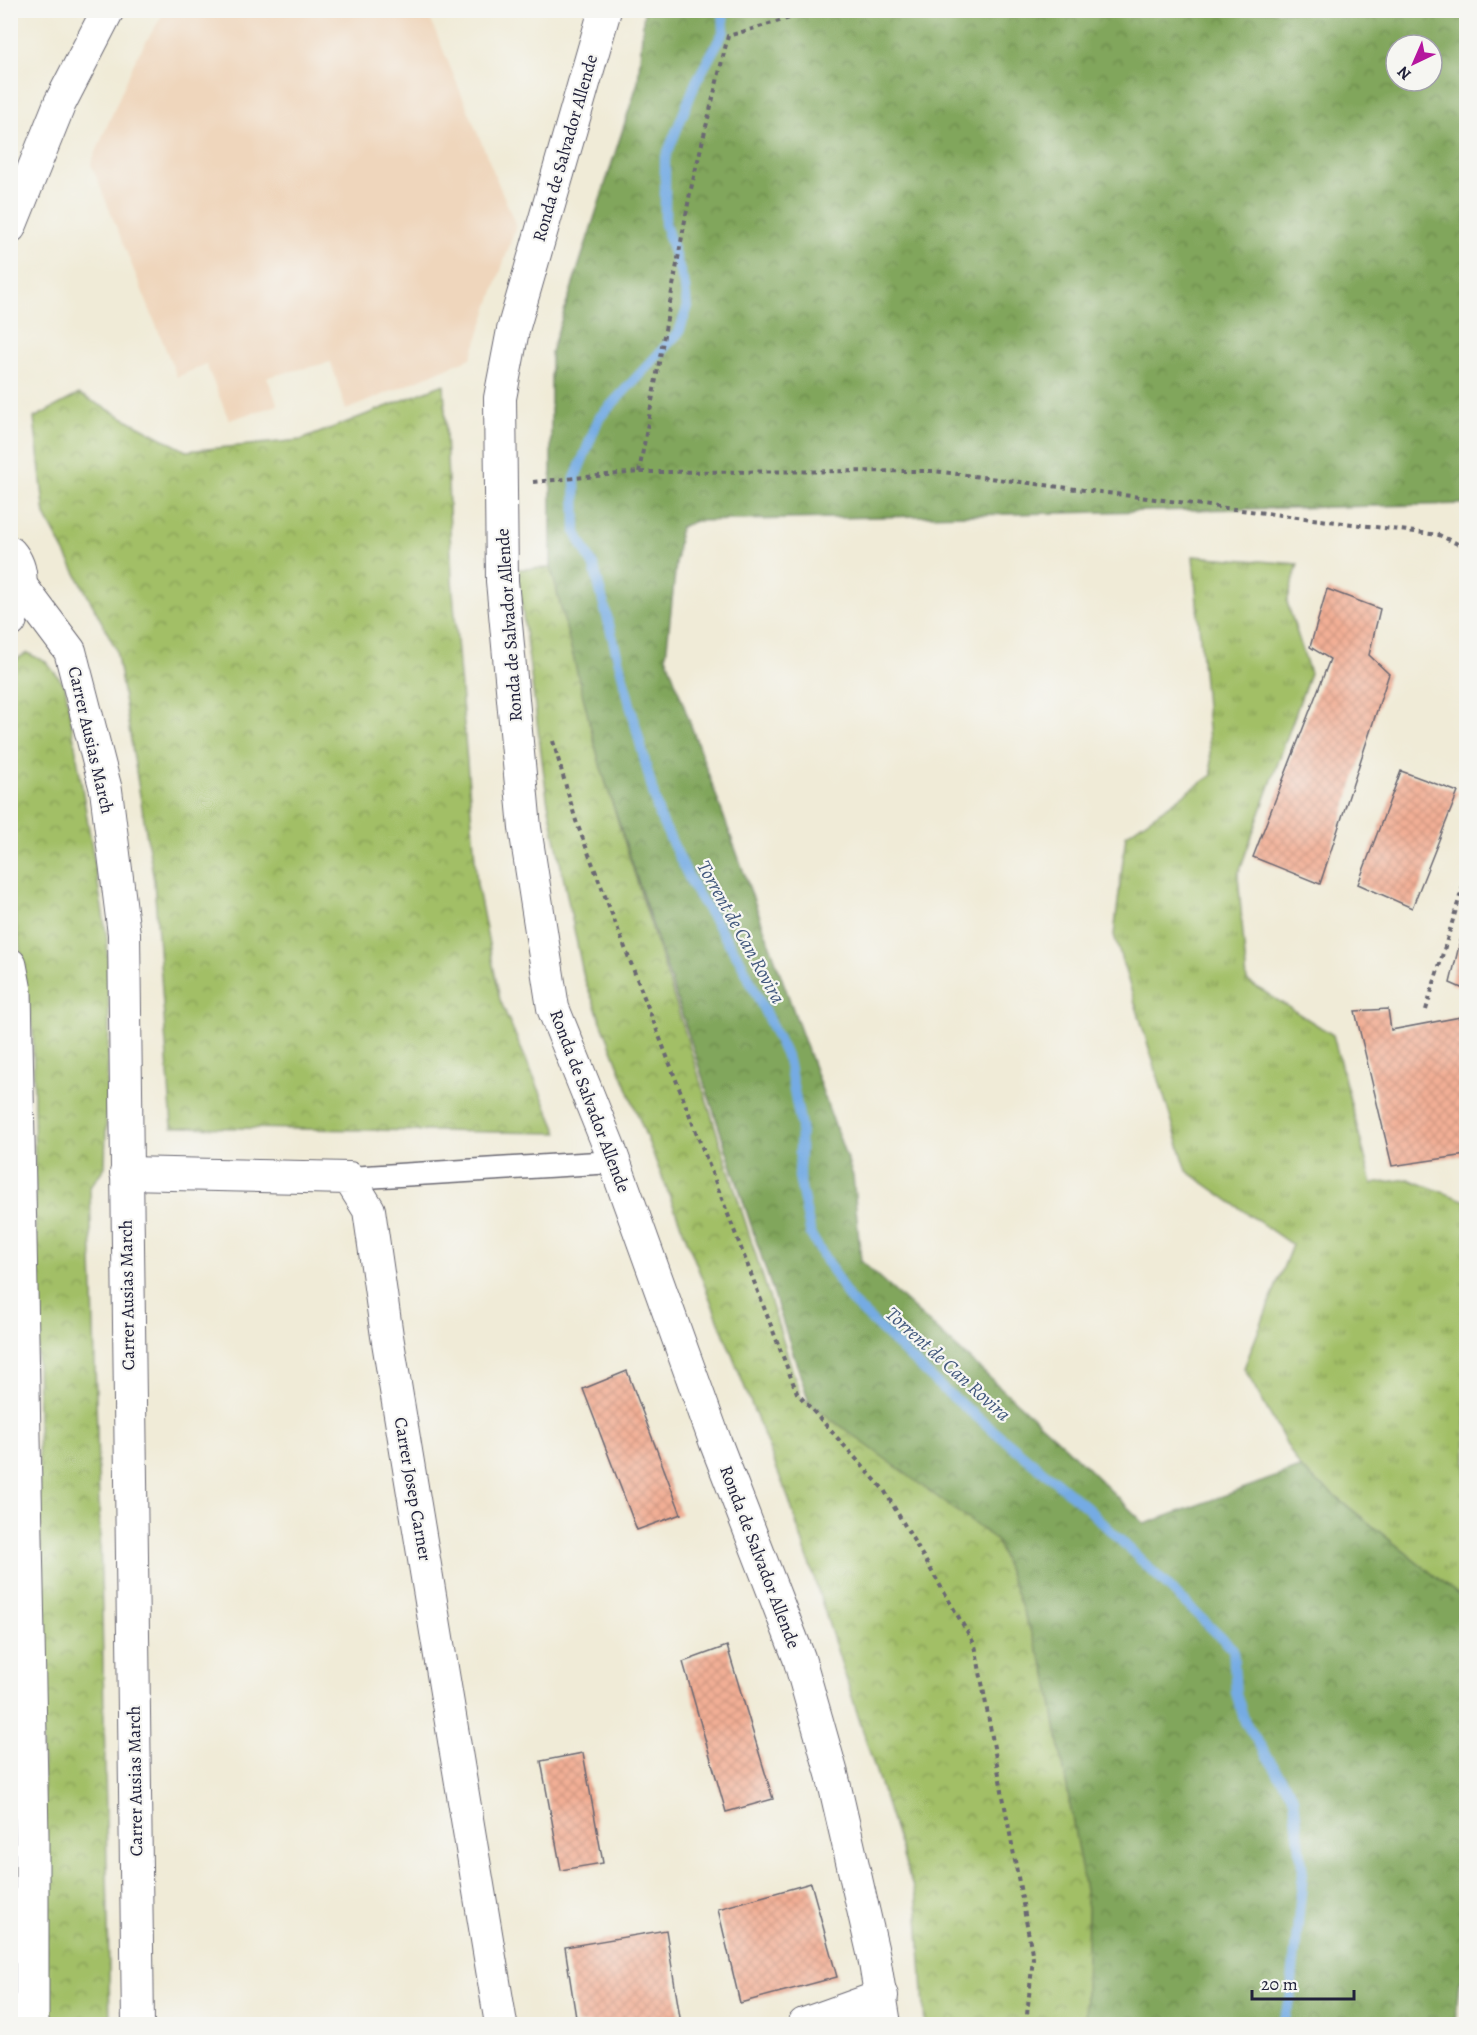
<svg xmlns="http://www.w3.org/2000/svg" width="1477" height="2035" viewBox="0 0 1477 2035" font-family="Alegreya,serif">
<defs>
<pattern id="grass-tufts" width="24" height="20" patternUnits="userSpaceOnUse" patternTransform="scale(1.5)"><rect width="24" height="20" fill="#a2bf66"/><path d="M3 7l-1-3M5 7V3M7 7l1-3M15 17l-1-3M17 17v-4M19 17l1-3" fill="none" stroke="#849b55"/></pattern>
<pattern id="forest-crowns" width="20" height="18" patternUnits="userSpaceOnUse" patternTransform="scale(1.5)"><rect width="20" height="18" fill="#81a65b"/><path d="M2 6a3 3 0 1 1 6 0M12 15a3 3 0 1 1 6 0" fill="none" stroke="#69874c"/></pattern>
<pattern id="park-crowns" width="20" height="18" patternUnits="userSpaceOnUse" patternTransform="scale(1.5)"><rect width="20" height="18" fill="#a2bf66"/><path d="M2 6a3 3 0 1 1 6 0M12 15a3 3 0 1 1 6 0" fill="none" stroke="#849b55"/></pattern>
<pattern id="building-cross-hatch" width="8" height="8" patternUnits="userSpaceOnUse" patternTransform="scale(1.5)"><rect width="8" height="8" fill="#f2af95"/><path d="M0 0l8 8M0 8l8-8" fill="none" stroke="#cf9681"/></pattern>
</defs>
<rect width="100%" height="100%" fill="#f6f6f2"/>
<filter id="ink" filterUnits="userSpaceOnUse"><feTurbulence type="fractalNoise" baseFrequency=".0167" numOctaves="2"/><feDisplacementMap in="SourceGraphic" scale="12" xChannelSelector="R" yChannelSelector="G"/><feConvolveMatrix kernelMatrix="1 2 1 2 8 2 1 2 1" color-interpolation-filters="sRGB"/></filter>
<filter id="wash" filterUnits="userSpaceOnUse"><feTurbulence type="fractalNoise" baseFrequency=".008" numOctaves="4" result="noise"/><feDisplacementMap in="SourceGraphic" scale="24" xChannelSelector="R" yChannelSelector="G"/><feGaussianBlur stdDeviation="1.35" result="paint"/><feColorMatrix in="noise" values="0 0 0 0 0 0 0 0 0 0 0 0 0 0 0 0 0 1.4 0 .05"/><feComposite in="paint" operator="in"/></filter>
<g filter="url(#wash)">
<rect width="100%" height="100%" fill="#f0ebd7"/>
<polygon fill="#efd6bc" points="165,11 427,11 516,226 471,358 346,410 331,362 267,377 278,405 229,420 206,364 177,377 91,164 136,58"/>
<polygon fill="url(#grass-tufts)" stroke="#627050" stroke-width="1.5" points="1193,556 1298,564 1287,602 1310,673 1238,875 1247,981 1333,1035 1372,1184 1408,1179 1466,1201 1466,1601 1300,1468 1244,1368 1292,1245 1187,1171 1114,935 1126,835 1212,775"/>
<path fill="url(#forest-crowns)" stroke="#52644b" stroke-width="1.5" fill-rule="evenodd" d="M 644,11 L 1466,11 L 1466,504 L 696,521 L 680,527 L 666,656 L 853,1176 L 861,1261 L 1065,1446 L 1145,1524 L 1300,1468 L 1466,1601 L 1466,1977 L 1459,1982 L 1455,2024 L 1085,2024 L 1088,1908 L 1047,1675 L 996,1540 L 812,1411 L 600,765 L 551,568 L 551,352 L 638,82 ZM 1396,45 L 1432,45 L 1432,81 L 1396,81 Z"/>
<g fill="url(#park-crowns)" stroke="#627050" stroke-width="1.5">
<polygon points="444,384 452,579 477,884 500,1000 558,1133 172,1127 154,881 116,649 45,515 34,418 79,394 186,451 301,440"/>
<polygon points="551,568 600,765 801,1397 996,1540 1047,1675 1088,1908 1085,2024 925,2024 917,1900 789,1500 584,978 547,798 517,569"/>
<polygon points="27,653 46,662 65,685 107,938 109,1022 105,1167 90,1187 102,1610 110,2024 46,2024 33,1033 11,891 10,663"/>
</g>
<g fill="none" stroke-linecap="round" stroke-linejoin="round">
<polyline stroke="#74abe3" stroke-width="10" points="723,10 724,31 696,82 665,159 665,224 685,287 687,309 679,332 599,418 575,478 576,533 594,567 659,815 695,890 741,962 788,1060 801,1126 799,1177 811,1235 850,1300 942,1388 1085,1506 1233,1649 1236,1693 1245,1722 1294,1798 1303,1874 1290,2001 1282,2024"/>
</g>
<g id="blocks">
<g fill="url(#building-cross-hatch)">
<polygon points="1327,589 1380,609 1369,655 1389,674 1320,884 1253,857 1330,659 1310,647"/>
<polygon points="1401,771 1458,792 1412,908 1358,884"/>
<polygon points="1466,917 1466,990 1450,983"/>
<polygon points="1388,1009 1391,1030 1466,1016 1466,1155 1392,1166 1355,1011"/>
<polygon points="627,1371 681,1514 637,1530 583,1389"/>
<polygon points="727,1646 773,1799 726,1812 683,1662"/>
<polygon points="583,1753 603,1863 561,1870 541,1761"/>
<polygon points="811,1883 837,1977 740,2003 718,1909"/>
<polygon points="666,1930 681,2024 577,2024 565,1947"/>
</g>
</g>
</g>
<g filter="url(#ink)">
<use href="#blocks" fill-opacity="0" stroke="#6a6872" stroke-width="1.5"/>
<g fill="none" stroke-linecap="round" stroke-linejoin="round">
<defs>
<polyline id="pedestrian" points="349,1178 614,1162"/>
<g id="minor">
<polyline points="605,10 513,330 500,398 502,581 525,828 553,1008 609,1147 715,1441 799,1658 832,1774 874,1957 885,2024"/>
<polyline points="10,227 60,103 108,10"/>
<polyline points="22,587 70,651 106,790 124,934 138,2024"/>
<polyline points="126,1173 349,1178 369,1210 387,1336 501,2024"/>
<polyline points="804,2024 882,1996"/>
</g>
<g id="tertiary">
<path d="M 10,553 C 28,574 18,598 10,621"/>
<polyline points="10,965 15,991 32,1835 32,2024"/>
</g>
</defs>
<use href="#pedestrian" stroke="#6a6872" stroke-width="25"/>
<use href="#minor" stroke="#6a6872" stroke-width="34"/>
<use href="#tertiary" stroke="#6a6872" stroke-width="35"/>
<g stroke="#6a6872" stroke-width="4" stroke-dasharray="4.5 4.5" stroke-linecap="butt">
<polyline points="782,10 799,16"/>
<polyline points="639,472 690,193 728,36 817,10"/>
<polyline points="533,482 639,472 934,471 1439,535 1466,548"/>
<polyline points="553,741 576,821 797,1393 884,1490 975,1645 1033,1958 1026,2024"/>
<polyline points="1426,1010 1466,876"/>
</g>
<use href="#pedestrian" stroke="#fff" stroke-width="22"/>
<use href="#minor" stroke="#fff" stroke-width="32"/>
<use href="#tertiary" stroke="#fff" stroke-width="33"/>
</g>
</g>
<g text-anchor="middle" dominant-baseline="central" stroke-width="4.5" stroke-linejoin="round" paint-order="stroke">
<g font-size="18" fill="#22223b" stroke="#f6f6f2">
<text transform="translate(565 148) rotate(-74)">Ronda de Salvador Allende</text>
<text transform="translate(509 625) rotate(-94)">Ronda de Salvador Allende</text>
<text transform="translate(91 740) rotate(77)">Carrer Ausias March</text>
<text transform="translate(590 1101) rotate(69)">Ronda de Salvador Allende</text>
<text transform="translate(127 1295) rotate(-91)">Carrer Ausias March</text>
<text transform="translate(413 1489) rotate(80)">Carrer Josep Carner</text>
<text transform="translate(760 1557) rotate(69)">Ronda de Salvador Allende</text>
<text transform="translate(135 1781) rotate(-91)">Carrer Ausias March</text>
</g>
<g font-size="20" font-style="italic" fill="#43597e" stroke="#f6f6f2">
<text transform="translate(741 932) rotate(61)">Torrent de Can Rovira</text>
<text transform="translate(948 1364) rotate(42)">Torrent de Can Rovira</text>
</g>
</g>
<rect width="1477" height="2035" fill="none" stroke="#f6f6f2" stroke-width="36"/>
<g transform="translate(1414 63) rotate(224)"><circle r="28" fill="#f6f6f2" stroke="#a1a1a9" stroke-width="1.5"/>
<path d="M0-4.5L10 22L0 15L-10 22Z" fill="#b5179e"/>
<text y="-9" font-size="16" font-weight="bold" text-anchor="middle" fill="#22223b">N</text>
</g>
<path d="M1252 1990v9h102v-9" fill="none" stroke="#22223b" stroke-width="3"/>
<text x="1261" y="1990" font-size="18" fill="#22223b" stroke="#f6f6f2" stroke-width="4.5" paint-order="stroke">20 m</text>
</svg>
